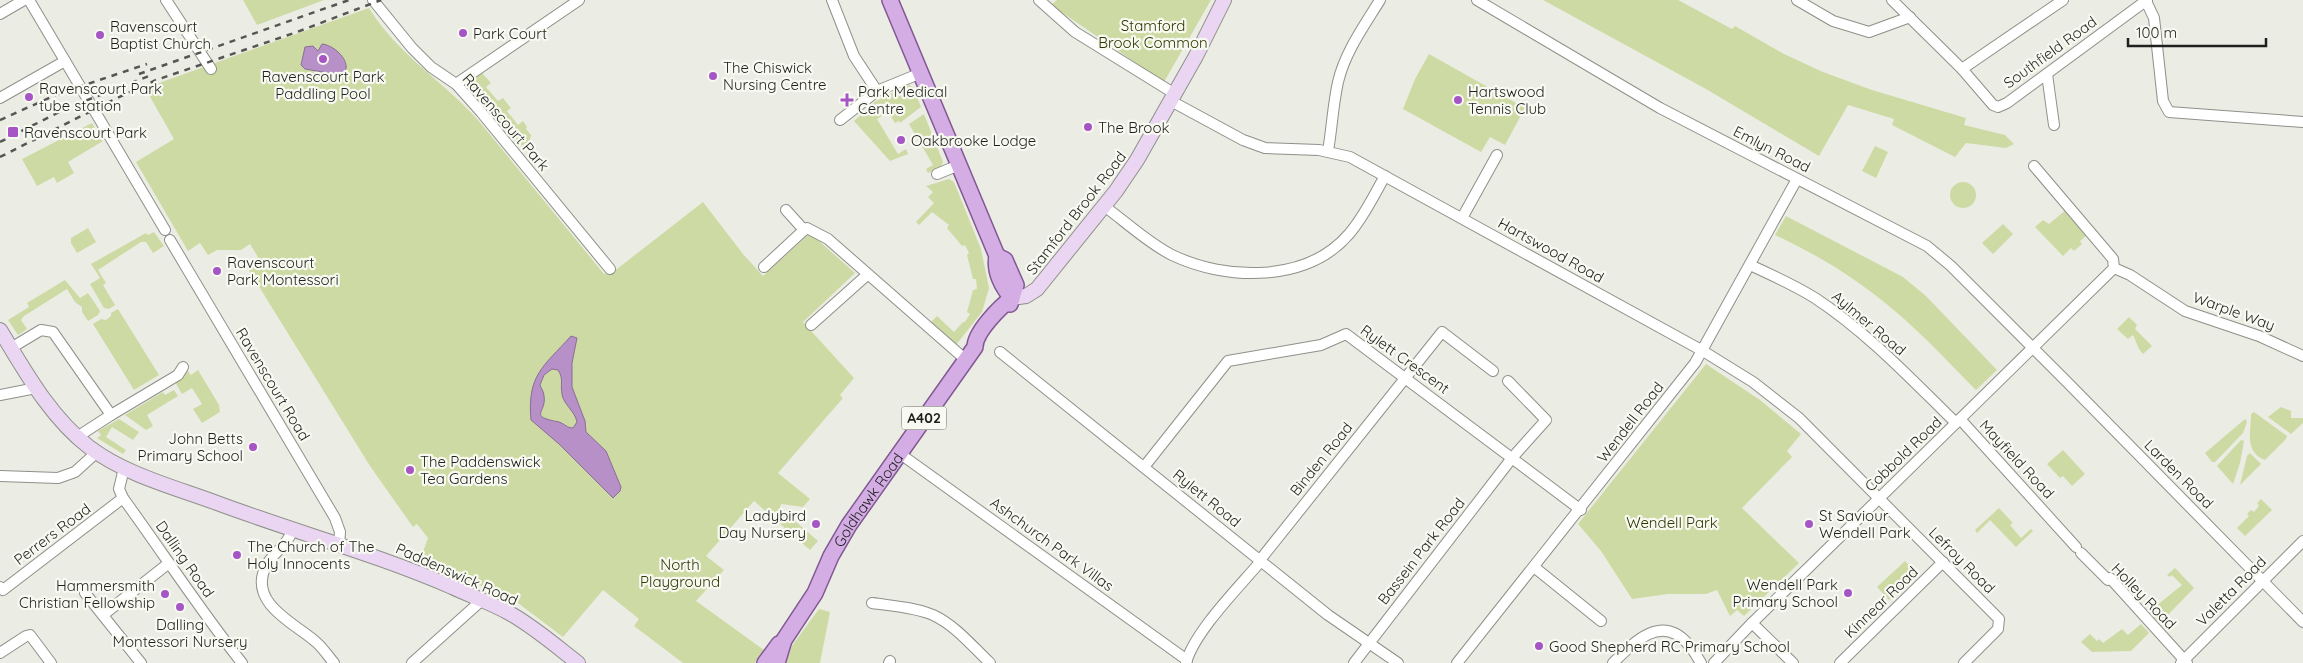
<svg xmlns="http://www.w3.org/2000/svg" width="2303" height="663" viewBox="0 0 2303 663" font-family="Quicksand,sans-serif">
<rect width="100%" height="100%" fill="#ebede4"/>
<g fill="#cedaa3">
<polygon points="243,0 324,0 257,25"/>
<polygon points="1057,0 1211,0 1164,82 1051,5"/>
<polygon points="1543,0 1678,0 1732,29 1735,26 1784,54 1823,72 1872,90 1966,118 1964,125 2005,135 2014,144 2006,148 1966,143 1955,157 1892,125 1894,119 1848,105 1819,156 1706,89"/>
<path d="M 369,8 C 398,55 442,80 478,120 L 604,274 L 617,269 L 703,202 L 743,254 L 763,276 L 810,233 L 855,273 L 803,322 L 854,378 L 840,395 L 843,398 L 778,473 L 810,499 L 803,507 L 781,504 L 780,508 L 818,541 L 810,550 L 754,501 L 706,556 L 724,570 L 696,601 L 764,650 L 755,663 L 683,663 L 634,626 L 639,619 L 603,590 L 563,637 L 514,600 L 420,560 L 428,538 L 417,524 L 413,527 L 370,466 L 245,264 L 258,257 L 250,244 L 241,250 L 217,250 L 208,255 L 200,243 L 188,251 L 136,162 L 174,139 L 145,88 Z"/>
<polygon points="1429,54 1525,108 1505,145 1490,137 1481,152 1403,109 1415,79"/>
<polygon points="482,73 491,83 486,87 498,101 503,98 511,108 507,111 518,125 523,121 527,127 526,129 531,135 530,140 522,146 469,83"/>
<polygon points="909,85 913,87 921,107 900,123 899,121 895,123 888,112 877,119 898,154 906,149 908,154 890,161 854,121 876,101"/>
<polygon points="924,114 943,162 941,167 928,173 926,169 933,165 909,124"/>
<polygon points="92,123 103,141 68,162 74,173 57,183 54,177 37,186 22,159"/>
<polygon points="1875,146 1888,152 1876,178 1862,171"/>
<polygon points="949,179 954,182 981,249 989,288 982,312 956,345 931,322 937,316 954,332 963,322 965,322 970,314 967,312 973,290 977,289 976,279 973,279 967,255 969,253 965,245 962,246 947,228 949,225 932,212 919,225 916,222 934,203 928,197 933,192 926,186"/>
<circle cx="1963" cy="195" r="13"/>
<polygon points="2067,209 2088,234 2080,241 2082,244 2074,251 2071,248 2063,256 2035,227 2043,220 2049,224"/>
<path d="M 1786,216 L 1903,277 L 1926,296 L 1997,370 L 1976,390 C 1952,366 1928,340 1903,318 C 1865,284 1821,256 1775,235 Z"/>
<polygon points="2003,224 2013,234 1993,254 1982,243"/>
<polygon points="88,228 96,242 77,253 71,243 71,238"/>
<polygon points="154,232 164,246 153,253 146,242 141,242 98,270 106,283 103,285 115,305 109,309 104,308 90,284 100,278 91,264 146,233 148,235"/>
<polygon points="65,280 80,298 88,293 100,311 98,315 88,321 82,312 82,307 75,302 67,289 24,316 21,320 27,329 18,335 8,320 29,307 27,303"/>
<polygon points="118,309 159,375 134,390 93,324 101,319 106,320 111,316 111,313"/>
<polygon points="2129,317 2137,325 2135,329 2152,346 2143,354 2139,349 2133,335 2128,339 2117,329"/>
<polygon points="1706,364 1760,400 1801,434 1787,451 1792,457 1742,508 1799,563 1744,616 1737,610 1730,616 1717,590 1706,594 1668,594 1632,599 1601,551 1578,524"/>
<polygon points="187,370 191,375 198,370 219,405 220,412 202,423 193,409 202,404 192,388 182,394 175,382 184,376"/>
<polygon points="174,390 178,396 147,415 153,426 146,430 125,415 163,392 165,395"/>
<polygon points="2281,407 2291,411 2291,418 2303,418 2303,423 2291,434 2268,417"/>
<path d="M 2254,412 L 2287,436 L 2286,439 L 2265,460 C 2244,452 2251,432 2251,414 Z"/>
<polygon points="119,419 139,432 133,440 112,427 106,437 126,450 123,454 97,438 101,435 98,431"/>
<polygon points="2245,419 2247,422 2243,433 2215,462 2212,462 2205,453"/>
<polygon points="2241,440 2244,441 2240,463 2233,484 2217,466"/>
<polygon points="2063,450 2085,474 2072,486 2063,476 2060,478 2047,464"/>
<polygon points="2250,453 2261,464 2240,485 2247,456"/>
<polygon points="2261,499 2272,510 2245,536 2237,528 2249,516 2247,514 2251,510 2254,512 2259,506 2257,503"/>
<polygon points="1999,508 2013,523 2010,525 2021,538 2031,529 2033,531 2016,547 1990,520 1977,533 1975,530"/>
<polygon points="1905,561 1917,574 1889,600 1877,587"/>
<polygon points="2175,568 2194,588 2161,622 2152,616 2159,609 2156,606 2182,585 2172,575 2170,577 2167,575"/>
<polygon points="819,609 830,612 820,663 786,663 791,647"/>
<polygon points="2141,624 2149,633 2131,651 2092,652 2081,642 2090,634 2097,641 2099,639 2103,643 2122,629 2128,635"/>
</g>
<g fill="#b790c8" stroke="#896e95" fill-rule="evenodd">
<path d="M 322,44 C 333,45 348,58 346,69 L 340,75 L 305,69 L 301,65 L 305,47 L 313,46 L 318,51 Z"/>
<path d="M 571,336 L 577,338 L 572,363 L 572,387 L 585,421 L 586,432 L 606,451 L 621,487 L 620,491 L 613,498 L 559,444 L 531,420 C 527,375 543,367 571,336 ZM 552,369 L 558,370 C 564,379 560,384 562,394 C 563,404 575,411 577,422 L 573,428 C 567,428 565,424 559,422 C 527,416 547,413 544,396 C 544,392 541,388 540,385 L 544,375 Z"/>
</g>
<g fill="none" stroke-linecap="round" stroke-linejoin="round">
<defs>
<g id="street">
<polyline points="29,0 165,230"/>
<polyline points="166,0 211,69"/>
<polyline points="373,0 412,48 431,67 456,84 481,112 610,269"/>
<polyline points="832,0 854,56 877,91"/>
<polyline points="1039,0 1075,32 1175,94"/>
<polyline points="1477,0 1660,108 1927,246 1951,266 2068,383 2303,622"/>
<polyline points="1797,0 1833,21 1869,32 1910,17"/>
<polyline points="1892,0 1962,69 1993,105 1998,107 2007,103 2147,0"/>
<polyline points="2146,1 2154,18 2163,101 2169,112 2303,122"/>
<polyline points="0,14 24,0"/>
<polyline points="1962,69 2063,0"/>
<polyline points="2047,74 2054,125"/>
<polyline points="456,84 579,0"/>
<polyline points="0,98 65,61"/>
<polyline points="1171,101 1243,140 1265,148 1319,150 1350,157 1703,351 1753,382 1799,418 1999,619 1998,629 1964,663"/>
<polyline points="840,120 877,91 921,73"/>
<path d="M 1328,151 C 1332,128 1333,104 1338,82 C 1345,52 1364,26 1380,0"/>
<polyline points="2034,166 2113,259 2114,268"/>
<polyline points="937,174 959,165"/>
<path d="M 1104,206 C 1126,222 1148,243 1172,255 C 1226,281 1307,283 1349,234 C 1364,217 1374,195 1385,176"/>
<polyline points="786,210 804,230 807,228 828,239 966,360"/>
<polyline points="1462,218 1497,155"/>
<polyline points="170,240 335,518 340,532 339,546"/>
<path d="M 1750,265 C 1772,275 1794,285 1815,298 C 1868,333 1911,379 1956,423"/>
<polyline points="764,267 804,230"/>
<polyline points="2114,268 2130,275 2185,311 2259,336 2303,356"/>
<polyline points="811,325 867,275"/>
<polyline points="11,348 41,330 53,332 111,415 178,375 183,367"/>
<polyline points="1000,352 1328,615 1398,663"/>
<polyline points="0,395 36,388"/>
<polyline points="1960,419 2076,547"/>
<polyline points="77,437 111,415"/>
<polyline points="899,453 1187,660"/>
<polyline points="1144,467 1228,361 1321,345 1346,334 1581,510"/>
<path d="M 124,468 L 119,489 L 123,498 C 163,553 200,610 242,663"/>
<polyline points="0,476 58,478 75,472 97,452"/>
<path d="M 292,531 C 287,547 271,553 265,568 C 249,604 296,624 316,642 C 323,648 328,656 334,663"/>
<polyline points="2081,553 2108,580 2110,578 2187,663"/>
<polyline points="1260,560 1442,332 1493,371"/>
<polyline points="1534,567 1601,621"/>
<polyline points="0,587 3,590 123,498"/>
<polyline points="85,593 141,663"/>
<path d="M 872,603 C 892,606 914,607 933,615 C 955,625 973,647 990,663"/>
<polyline points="103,615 169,563"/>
<polyline points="1752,623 1793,663"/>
<polyline points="0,653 26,636 30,635 51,663"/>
<polyline points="412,663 482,600"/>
<polyline points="889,663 890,661"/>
<path d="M 1186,663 C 1194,632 1240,586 1261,561"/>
<polyline points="1354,663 1512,458 1546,420 1508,381"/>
<polyline points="1457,663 1695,363 1797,179"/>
<path d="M 1613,663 C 1633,643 1661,613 1688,644 C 1693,649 1697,657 1701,663"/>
<polyline points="1714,663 1752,623 2114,268"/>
<polyline points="1840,663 1943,562"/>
<polyline points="2181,663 2303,541"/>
</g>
<g id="secondary">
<polyline points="1012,298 1026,296 1037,289 1116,191 1137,160 1196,56 1224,0"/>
<path d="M 0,330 C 25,371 50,417 89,447 C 126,475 174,487 217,503 C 295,532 376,554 452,587 C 471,596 492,603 511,614 C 534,627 556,646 578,663"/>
</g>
<g id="primary">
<path d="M 890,0 L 997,256 C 994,271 1002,287 1012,298"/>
<polyline points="997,256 1005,260 1016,285 1010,304"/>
<polyline points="765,663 779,644"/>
<path id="s1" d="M 777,663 L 784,640 L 815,593 L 831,556 L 849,525 L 975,347 C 975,332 1000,307 1012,298"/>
</g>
</defs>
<use href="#street" stroke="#8e9089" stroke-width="12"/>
<use href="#secondary" stroke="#8e9089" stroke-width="16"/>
<use href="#primary" stroke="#825893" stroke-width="18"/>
<use href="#street" stroke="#fff" stroke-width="10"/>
<use href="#secondary" stroke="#ead6f2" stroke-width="14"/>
<use href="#primary" stroke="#d4ade5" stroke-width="15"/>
<g stroke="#555652" stroke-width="2.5" stroke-dasharray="6 6" stroke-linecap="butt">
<polyline points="139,74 349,0"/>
<polyline points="0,120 58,94 147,64"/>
<polyline points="0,142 67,108 149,76"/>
<polyline points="0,157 113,100 156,80 297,32 381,0"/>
</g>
</g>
<g fill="#a655c5" stroke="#f8faf2" stroke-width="2">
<circle cx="463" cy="33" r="5"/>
<circle cx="100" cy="35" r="5"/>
<circle cx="323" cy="59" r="5"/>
<circle cx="713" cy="76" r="5"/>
<circle cx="29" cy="97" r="5"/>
<path d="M844.5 92.5h5v5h5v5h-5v5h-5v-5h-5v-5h5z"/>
<circle cx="1458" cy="100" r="5"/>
<circle cx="1088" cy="127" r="5"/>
<rect x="7" y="126" width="12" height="12" rx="2.5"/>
<circle cx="901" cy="140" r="5"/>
<circle cx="217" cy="271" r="5"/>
<circle cx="253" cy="447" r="5"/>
<circle cx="410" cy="470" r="5"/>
<circle cx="816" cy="524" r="5"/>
<circle cx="1809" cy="524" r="5"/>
<circle cx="237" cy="555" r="5"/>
<circle cx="1848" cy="593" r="5"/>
<circle cx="165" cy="594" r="5"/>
<circle cx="180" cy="607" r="5"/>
<circle cx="1539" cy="646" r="5"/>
</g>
<g text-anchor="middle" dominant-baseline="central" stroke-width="4.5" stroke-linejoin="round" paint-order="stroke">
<rect fill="#f8faf2" stroke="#60615d" stroke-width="1" x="901.5" y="406.5" width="45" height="23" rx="4"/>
<g font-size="14" font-weight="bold" fill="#1f201d">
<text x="924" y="418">A402</text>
</g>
<g font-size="15" fill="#2f3701" stroke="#f8faf2">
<text x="1153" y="25">Stamford<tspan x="1153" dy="17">Brook Common</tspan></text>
<text x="1672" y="522">Wendell Park</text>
<text x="680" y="564">North<tspan x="680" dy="17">Playground</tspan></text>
</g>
<g font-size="15" fill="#1f201d" stroke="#f8faf2" text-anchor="start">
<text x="110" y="26">Ravenscourt<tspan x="110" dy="17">Baptist Church</tspan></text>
<text x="473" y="33">Park Court</text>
<text x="723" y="67">The Chiswick<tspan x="723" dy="17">Nursing Centre</tspan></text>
<text x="323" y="76" text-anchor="middle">Ravenscourt Park<tspan x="323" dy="17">Paddling Pool</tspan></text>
<text x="39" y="88">Ravenscourt Park<tspan x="39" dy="17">tube station</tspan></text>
<text x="858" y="91">Park Medical<tspan x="858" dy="17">Centre</tspan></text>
<text x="1468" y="91">Hartswood<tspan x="1468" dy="17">Tennis Club</tspan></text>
<text x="1098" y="127">The Brook</text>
<text x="24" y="132">Ravenscourt Park</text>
<text x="911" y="140">Oakbrooke Lodge</text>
<text x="227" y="262">Ravenscourt<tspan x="227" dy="17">Park Montessori</tspan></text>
<text x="243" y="438" text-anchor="end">John Betts<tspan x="243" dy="17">Primary School</tspan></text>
<text x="420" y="461">The Paddenswick<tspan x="420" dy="17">Tea Gardens</tspan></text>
<text x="806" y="515" text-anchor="end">Ladybird<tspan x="806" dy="17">Day Nursery</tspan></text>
<text x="1819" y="515">St Saviour<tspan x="1819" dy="17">Wendell Park</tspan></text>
<text x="247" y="546">The Church of The<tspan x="247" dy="17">Holy Innocents</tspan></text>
<text x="1838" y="584" text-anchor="end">Wendell Park<tspan x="1838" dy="17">Primary School</tspan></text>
<text x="155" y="585" text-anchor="end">Hammersmith<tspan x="155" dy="17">Christian Fellowship</tspan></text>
<text x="180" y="624" text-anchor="middle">Dalling<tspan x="180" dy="17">Montessori Nursery</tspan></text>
<text x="1549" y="646">Good Shepherd RC Primary School</text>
</g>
<g font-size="15" fill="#1f201d" stroke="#f8faf2">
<text transform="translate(2050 52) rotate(-36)">Southfield Road</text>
<text transform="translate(506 122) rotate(49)">Ravenscourt Park</text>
<text transform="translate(1772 149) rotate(27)">Emlyn Road</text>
<text transform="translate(1076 213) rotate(-52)">Stamford Brook Road</text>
<text transform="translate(1551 250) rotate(29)">Hartswood Road</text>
<text transform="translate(2234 311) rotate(20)">Warple Way</text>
<text transform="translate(1869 323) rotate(40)">Aylmer Road</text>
<text transform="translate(1405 359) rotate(36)">Rylett Crescent</text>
<text transform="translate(273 384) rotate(59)">Ravenscourt Road</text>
<text transform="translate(1630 422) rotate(-52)">Wendell Road</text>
<text transform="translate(1903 454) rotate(-44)">Cobbold Road</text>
<text transform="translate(1321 459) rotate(-51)">Binden Road</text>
<text transform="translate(2017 459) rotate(47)">Mayfield Road</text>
<text transform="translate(2179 474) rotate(45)">Larden Road</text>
<text transform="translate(1207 498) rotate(39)">Rylett Road</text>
<text stroke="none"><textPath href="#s1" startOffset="188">Goldhawk Road</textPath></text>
<text transform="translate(52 534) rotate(-37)">Perrers Road</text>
<text transform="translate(1052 544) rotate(36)">Ashchurch Park Villas</text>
<text transform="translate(1421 551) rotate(-52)">Bassein Park Road</text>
<text transform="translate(185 559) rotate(55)">Dalling Road</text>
<text transform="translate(1962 560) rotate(45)">Lefroy Road</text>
<text transform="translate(457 574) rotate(24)">Paddenswick Road</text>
<text transform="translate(2231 591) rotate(-45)">Valetta Road</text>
<text transform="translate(2144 596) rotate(46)">Holley Road</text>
<text transform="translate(1881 602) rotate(-44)">Kinnear Road</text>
</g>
</g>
<path d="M2128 38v8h138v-8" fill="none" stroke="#1f201d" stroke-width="2.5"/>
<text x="2136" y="38" font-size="15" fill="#1f201d" stroke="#f8faf2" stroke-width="4" paint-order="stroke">100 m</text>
</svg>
